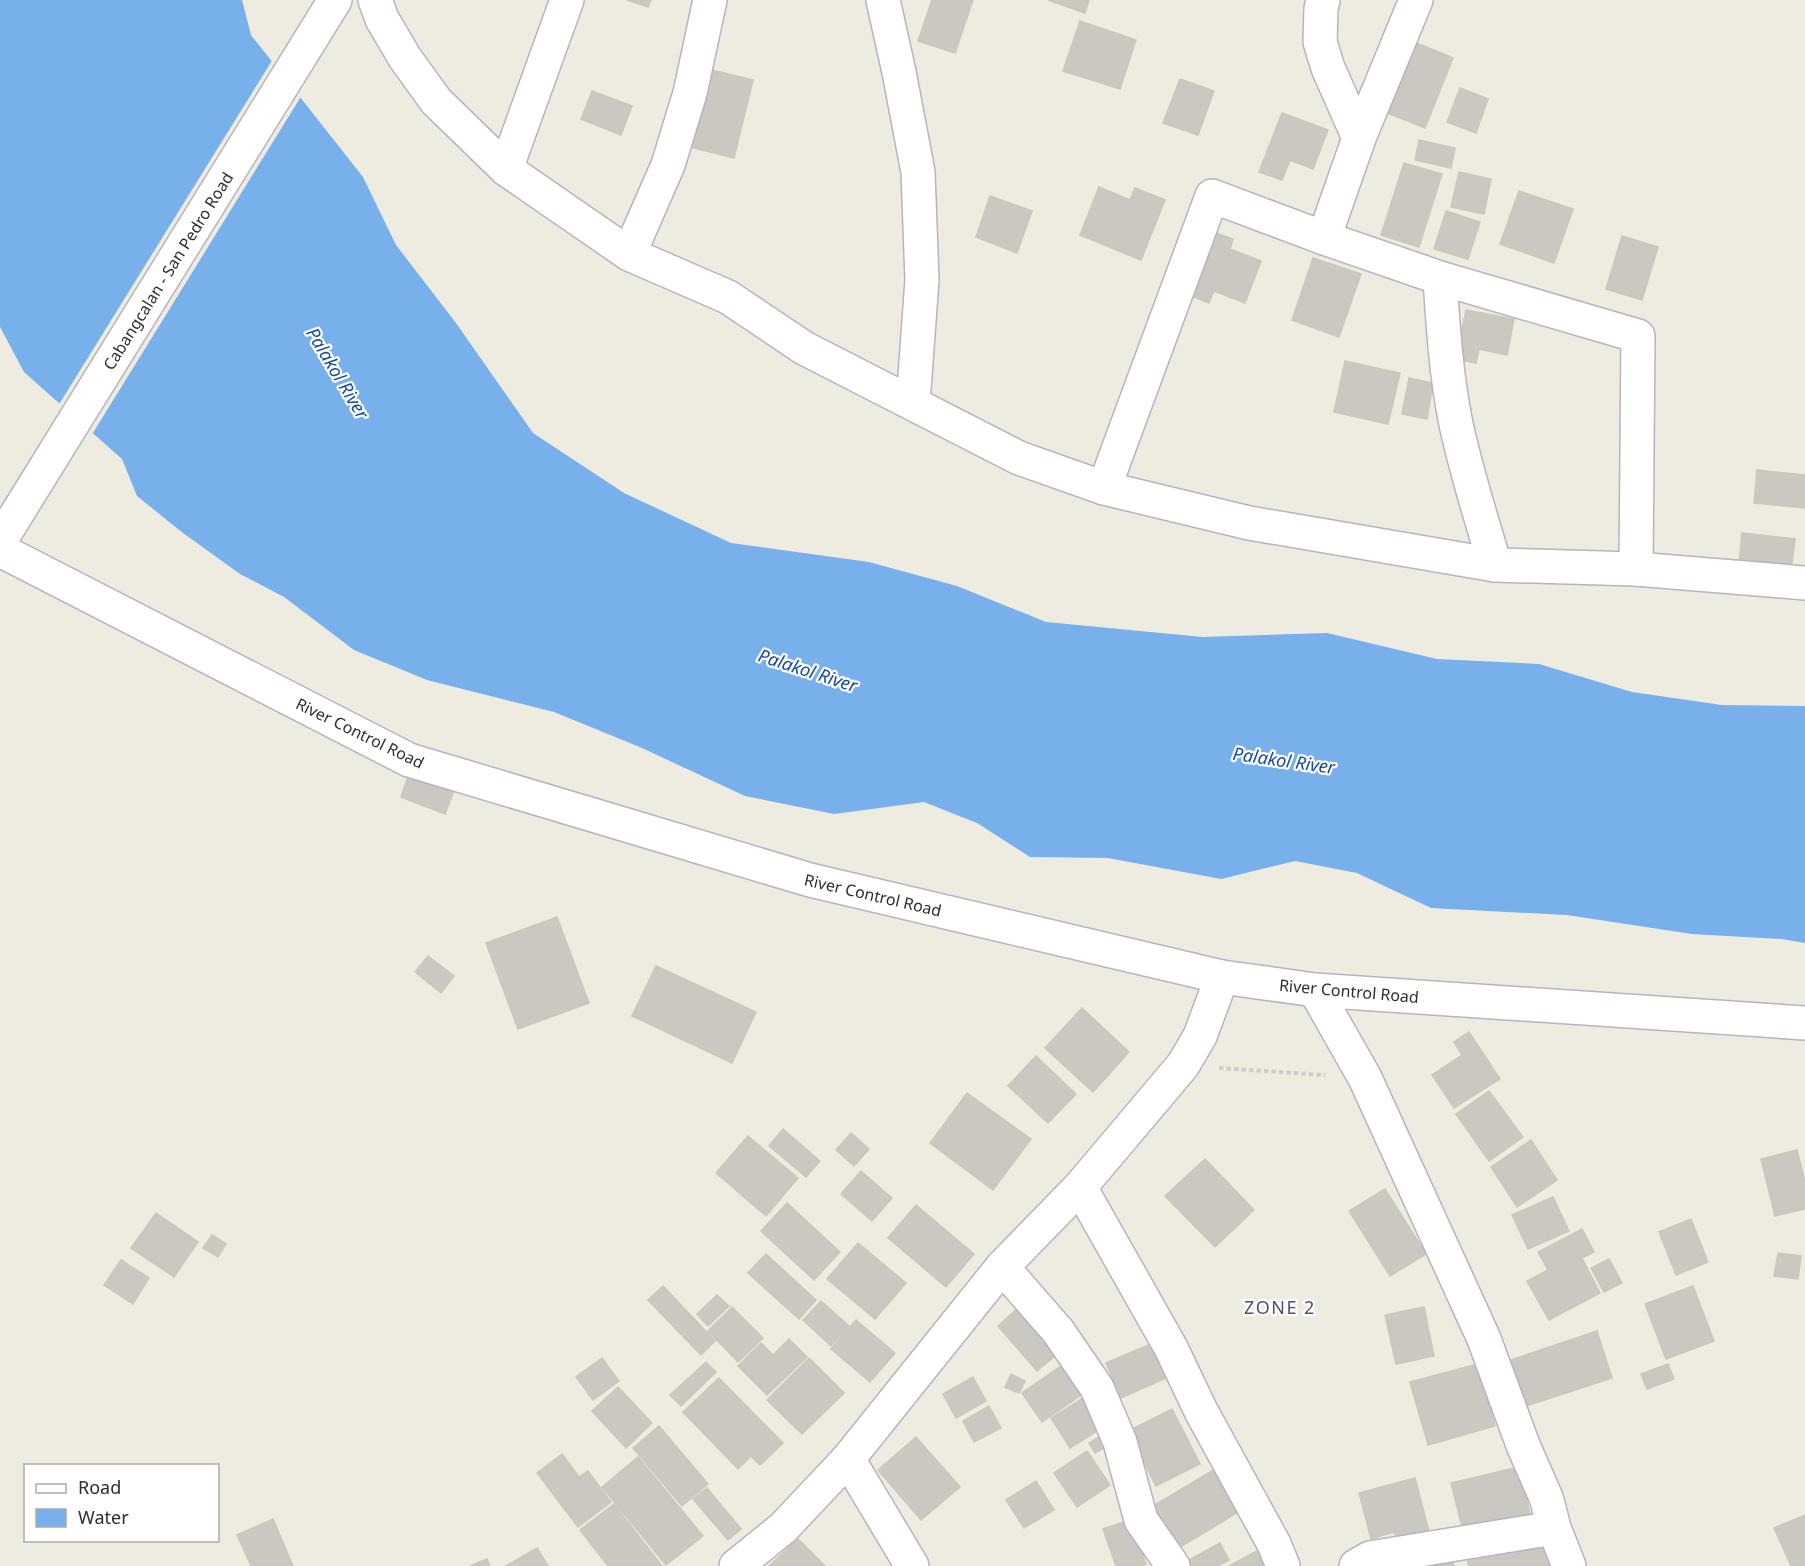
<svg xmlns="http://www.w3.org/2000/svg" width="1805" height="1566" viewBox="0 0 1805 1566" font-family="'Noto Sans',sans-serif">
<rect width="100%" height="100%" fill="#eeece1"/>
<polygon fill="#78b0ec" points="0,0 242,0 251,35 363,177 396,245 456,323 533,433 624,493 731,543 869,562 957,586 1046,622 1203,637 1327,633 1437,659 1539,664 1632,692 1722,705 1805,706 1805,943 1782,939 1692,934 1567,915 1431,908 1357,873 1295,861 1221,879 1108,858 1030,857 977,823 924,802 834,814 745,796 642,748 554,712 427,680 354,650 284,597 240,574 183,533 137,496 122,459 24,372 0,327"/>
<polygon fill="#eeece1" points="273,59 302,95 91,436 58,406"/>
<g fill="#cac8c0" stroke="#cac8ba" stroke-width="1.5">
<polygon points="627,0 651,0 648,7"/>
<polygon points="932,0 973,0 955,53 918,41"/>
<polygon points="1048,0 1089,0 1085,13"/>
<polygon points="1080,21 1136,40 1120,89 1063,71"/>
<polygon points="1409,40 1453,58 1425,128 1380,110"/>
<polygon points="704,68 753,80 734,158 686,146"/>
<polygon points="1180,79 1214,91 1198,135 1163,123"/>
<polygon points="1460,88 1488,99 1476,133 1447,122"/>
<polygon points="592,91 632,106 621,135 581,119"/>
<polygon points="1282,113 1328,130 1313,169 1290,160 1282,180 1259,172"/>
<polygon points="1419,140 1455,148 1451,168 1415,160"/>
<polygon points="1404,163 1442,174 1419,247 1381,235"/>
<polygon points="1459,172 1491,179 1484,214 1451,207"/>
<polygon points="1099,187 1130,200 1135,188 1165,200 1141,260 1080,235"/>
<polygon points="1519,191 1573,209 1554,263 1500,244"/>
<polygon points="990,196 1032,211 1017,253 976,237"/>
<polygon points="1446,211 1480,222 1468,259 1434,249"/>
<polygon points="1210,231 1233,239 1230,249 1261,261 1245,303 1214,291 1209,303 1187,294"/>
<polygon points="1622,236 1658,247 1642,300 1606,289"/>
<polygon points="1313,258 1361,274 1339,337 1292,320"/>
<polygon points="1466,310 1514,319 1507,355 1479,349 1476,363 1456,359"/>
<polygon points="1345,361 1400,373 1388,424 1334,412"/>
<polygon points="1409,378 1433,383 1427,419 1402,414"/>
<polygon points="1757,470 1805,475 1805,508 1754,503"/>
<polygon points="1742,533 1795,539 1791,570 1739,564"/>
<polygon points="410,771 455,788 445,814 401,797"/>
<polygon points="557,917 589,1003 518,1029 486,943"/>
<polygon points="428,956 454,976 441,993 415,972"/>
<polygon points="656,966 756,1012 732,1063 632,1016"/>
<polygon points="1082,1008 1129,1052 1093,1092 1045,1048"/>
<polygon points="1469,1032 1500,1079 1454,1108 1432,1075 1462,1055 1454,1042"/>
<polygon points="1036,1056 1076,1094 1048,1123 1008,1086"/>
<polygon points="1489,1091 1523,1137 1489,1161 1456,1114"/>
<polygon points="967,1093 1031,1139 993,1190 930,1143"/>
<polygon points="783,1129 820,1161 806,1177 769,1146"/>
<polygon points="851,1133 869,1149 854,1166 836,1150"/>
<polygon points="748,1136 798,1178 766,1216 716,1173"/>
<polygon points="1531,1140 1557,1180 1517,1207 1491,1167"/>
<polygon points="1797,1150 1805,1182 1805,1209 1775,1216 1761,1159"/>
<polygon points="1205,1159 1254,1210 1215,1247 1165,1196"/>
<polygon points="861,1171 892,1198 872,1221 841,1194"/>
<polygon points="1385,1189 1426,1254 1390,1276 1349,1211"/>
<polygon points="1553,1197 1569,1231 1528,1249 1512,1215"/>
<polygon points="787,1203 840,1252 814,1280 761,1231"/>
<polygon points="916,1205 974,1254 946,1287 888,1238"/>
<polygon points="156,1213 198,1242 174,1277 131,1248"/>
<polygon points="1691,1219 1708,1262 1676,1275 1659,1232"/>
<polygon points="1582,1229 1594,1252 1582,1258 1600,1293 1549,1320 1527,1281 1548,1270 1538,1252"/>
<polygon points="212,1235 226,1244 218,1257 203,1248"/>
<polygon points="858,1243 906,1283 875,1319 827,1279"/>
<polygon points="1778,1253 1801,1256 1798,1279 1774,1276"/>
<polygon points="766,1254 816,1300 799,1319 748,1273"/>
<polygon points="1609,1259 1622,1283 1604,1292 1591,1268"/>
<polygon points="121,1260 149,1278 133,1304 104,1285"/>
<polygon points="663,1286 715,1341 701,1355 648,1300"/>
<polygon points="1693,1286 1714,1341 1666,1359 1645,1304"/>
<polygon points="717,1295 729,1306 708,1326 697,1314"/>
<polygon points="1027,1300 1067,1346 1037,1371 998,1326"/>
<polygon points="821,1301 849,1326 831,1346 803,1320"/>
<polygon points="732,1307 763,1338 738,1362 708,1331"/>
<polygon points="1424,1307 1434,1356 1396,1364 1385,1315"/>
<polygon points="856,1320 895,1353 870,1382 831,1349"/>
<polygon points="1597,1331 1612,1378 1523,1407 1508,1361"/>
<polygon points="789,1339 807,1357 767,1395 738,1366 761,1343 773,1355"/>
<polygon points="1153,1343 1168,1377 1121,1398 1106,1363"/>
<polygon points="602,1358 619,1381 593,1400 576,1377"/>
<polygon points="809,1358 844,1393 802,1434 767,1400"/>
<polygon points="706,1362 716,1372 681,1406 670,1395"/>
<polygon points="1478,1364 1495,1426 1428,1445 1410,1382"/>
<polygon points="1668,1364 1674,1379 1647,1389 1641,1374"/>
<polygon points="1061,1366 1081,1395 1042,1422 1022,1393"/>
<polygon points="1011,1374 1025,1381 1019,1393 1005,1387"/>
<polygon points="973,1377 986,1401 956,1418 943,1394"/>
<polygon points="719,1378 783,1443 760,1465 751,1456 738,1469 683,1412"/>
<polygon points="618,1387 652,1423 626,1448 592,1411"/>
<polygon points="1088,1395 1107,1425 1070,1448 1051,1418"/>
<polygon points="989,1406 1001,1428 974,1442 963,1421"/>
<polygon points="1172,1409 1200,1464 1156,1486 1128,1431"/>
<polygon points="659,1426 708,1484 682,1506 633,1448"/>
<polygon points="1107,1432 1114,1442 1095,1453 1089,1443"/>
<polygon points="916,1437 960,1487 921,1520 878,1470"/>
<polygon points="1087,1451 1110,1485 1077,1507 1054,1473"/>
<polygon points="562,1454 579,1477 588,1471 611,1502 578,1527 537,1473"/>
<polygon points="638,1457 703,1536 666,1565 602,1487"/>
<polygon points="1519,1467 1531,1518 1464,1535 1451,1483"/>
<polygon points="1215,1469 1240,1511 1169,1554 1143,1512"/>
<polygon points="1415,1478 1430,1535 1398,1544 1394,1532 1371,1539 1359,1493"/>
<polygon points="1036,1481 1054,1510 1024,1528 1006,1500"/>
<polygon points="707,1488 741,1529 728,1540 693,1499"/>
<polygon points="614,1504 662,1566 608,1566 580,1530"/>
<polygon points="1805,1515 1805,1566 1791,1566 1774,1528"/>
<polygon points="273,1519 293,1566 251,1566 237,1535"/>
<polygon points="1130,1520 1146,1564 1140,1566 1116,1566 1103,1529"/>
<polygon points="1543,1533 1553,1566 1469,1566 1466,1555"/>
<polygon points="798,1539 825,1566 769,1566"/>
<polygon points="1220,1543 1229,1560 1218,1566 1193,1566 1189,1560"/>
<polygon points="537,1548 548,1566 506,1566"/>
<polygon points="1449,1550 1454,1566 1402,1566"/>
<polygon points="1257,1551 1265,1566 1229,1566"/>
<polygon points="487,1559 490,1566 470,1566"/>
</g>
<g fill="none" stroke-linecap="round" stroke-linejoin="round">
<defs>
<g id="street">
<polyline points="375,0 382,19 405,58 436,101 506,169 629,254 728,297 804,348 1019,458 1104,488 1249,523 1495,565 1636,569 1805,583"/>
<polyline points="883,0 899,72 918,172 922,280 913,403"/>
<polyline points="1323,0 1321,9 1320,42 1328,68 1359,138"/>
<polyline points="506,169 567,0"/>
<polyline points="1324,238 1359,138 1416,0"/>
<polyline points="629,254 668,165 690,93 710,0"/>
<path d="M 1440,278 C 1443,326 1446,375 1456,424 C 1466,471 1481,518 1495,565"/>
<polyline points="1104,488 1212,196 1324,238 1440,278 1638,336 1636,569"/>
<polyline points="0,550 409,760 810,880 1222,977 1315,990 1805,1023"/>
<polyline points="1315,990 1365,1078 1484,1339 1523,1445 1547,1500 1554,1528 1569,1566"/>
<polyline points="1080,1187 1171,1348 1201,1411 1274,1544 1283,1566"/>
<polyline points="1002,1267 1058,1331 1097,1388 1120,1442 1141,1520 1173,1566"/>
<polyline points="848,1459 912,1566"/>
<polyline points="736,1566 783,1528 848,1459 1002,1267 1080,1187 1183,1065 1200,1036 1222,977"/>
<polyline points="1356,1566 1370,1558 1554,1528"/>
</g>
<polyline id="secondary" points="0,541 335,0"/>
</defs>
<use href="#street" stroke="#b5b4c0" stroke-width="36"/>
<use href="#secondary" stroke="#b5b4c0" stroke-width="36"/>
<polyline stroke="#cdcdcd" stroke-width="4" stroke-dasharray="4.5 3" stroke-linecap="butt" points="1219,1068 1325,1075"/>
<use href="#street" stroke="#fff" stroke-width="33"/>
<use href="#secondary" stroke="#fff" stroke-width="33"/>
</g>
<g text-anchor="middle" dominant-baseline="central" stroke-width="4.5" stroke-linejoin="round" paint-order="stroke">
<g font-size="16" fill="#2d2d2d" stroke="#fff">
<text transform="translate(168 271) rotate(-58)">Cabangcalan - San Pedro Road</text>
<text transform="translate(360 733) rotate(26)">River Control Road</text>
<text transform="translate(873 895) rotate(13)">River Control Road</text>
<text transform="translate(1349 991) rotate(5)">River Control Road</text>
</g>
<g font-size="18" font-style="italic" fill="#124b9d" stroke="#fff">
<text transform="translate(338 373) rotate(59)">Palakol River</text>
<text transform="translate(808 670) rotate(18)">Palakol River</text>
<text transform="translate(1284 760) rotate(8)">Palakol River</text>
</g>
<g font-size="18" letter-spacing="1.5" fill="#514e7d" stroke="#fff">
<text x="1280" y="1307">ZONE 2</text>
</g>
</g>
<rect x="24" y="1464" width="195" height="78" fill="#ffffff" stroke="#ababab" stroke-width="1.5"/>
<rect x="36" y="1484" width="30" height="9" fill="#ffffff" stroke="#ababab" stroke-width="1.5"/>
<text x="78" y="1494" font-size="18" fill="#2d2d2d">Road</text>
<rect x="36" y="1509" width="30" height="18" fill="#78b0ec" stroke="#ababab" stroke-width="1.5"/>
<text x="78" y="1524" font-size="18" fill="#2d2d2d">Water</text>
</svg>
